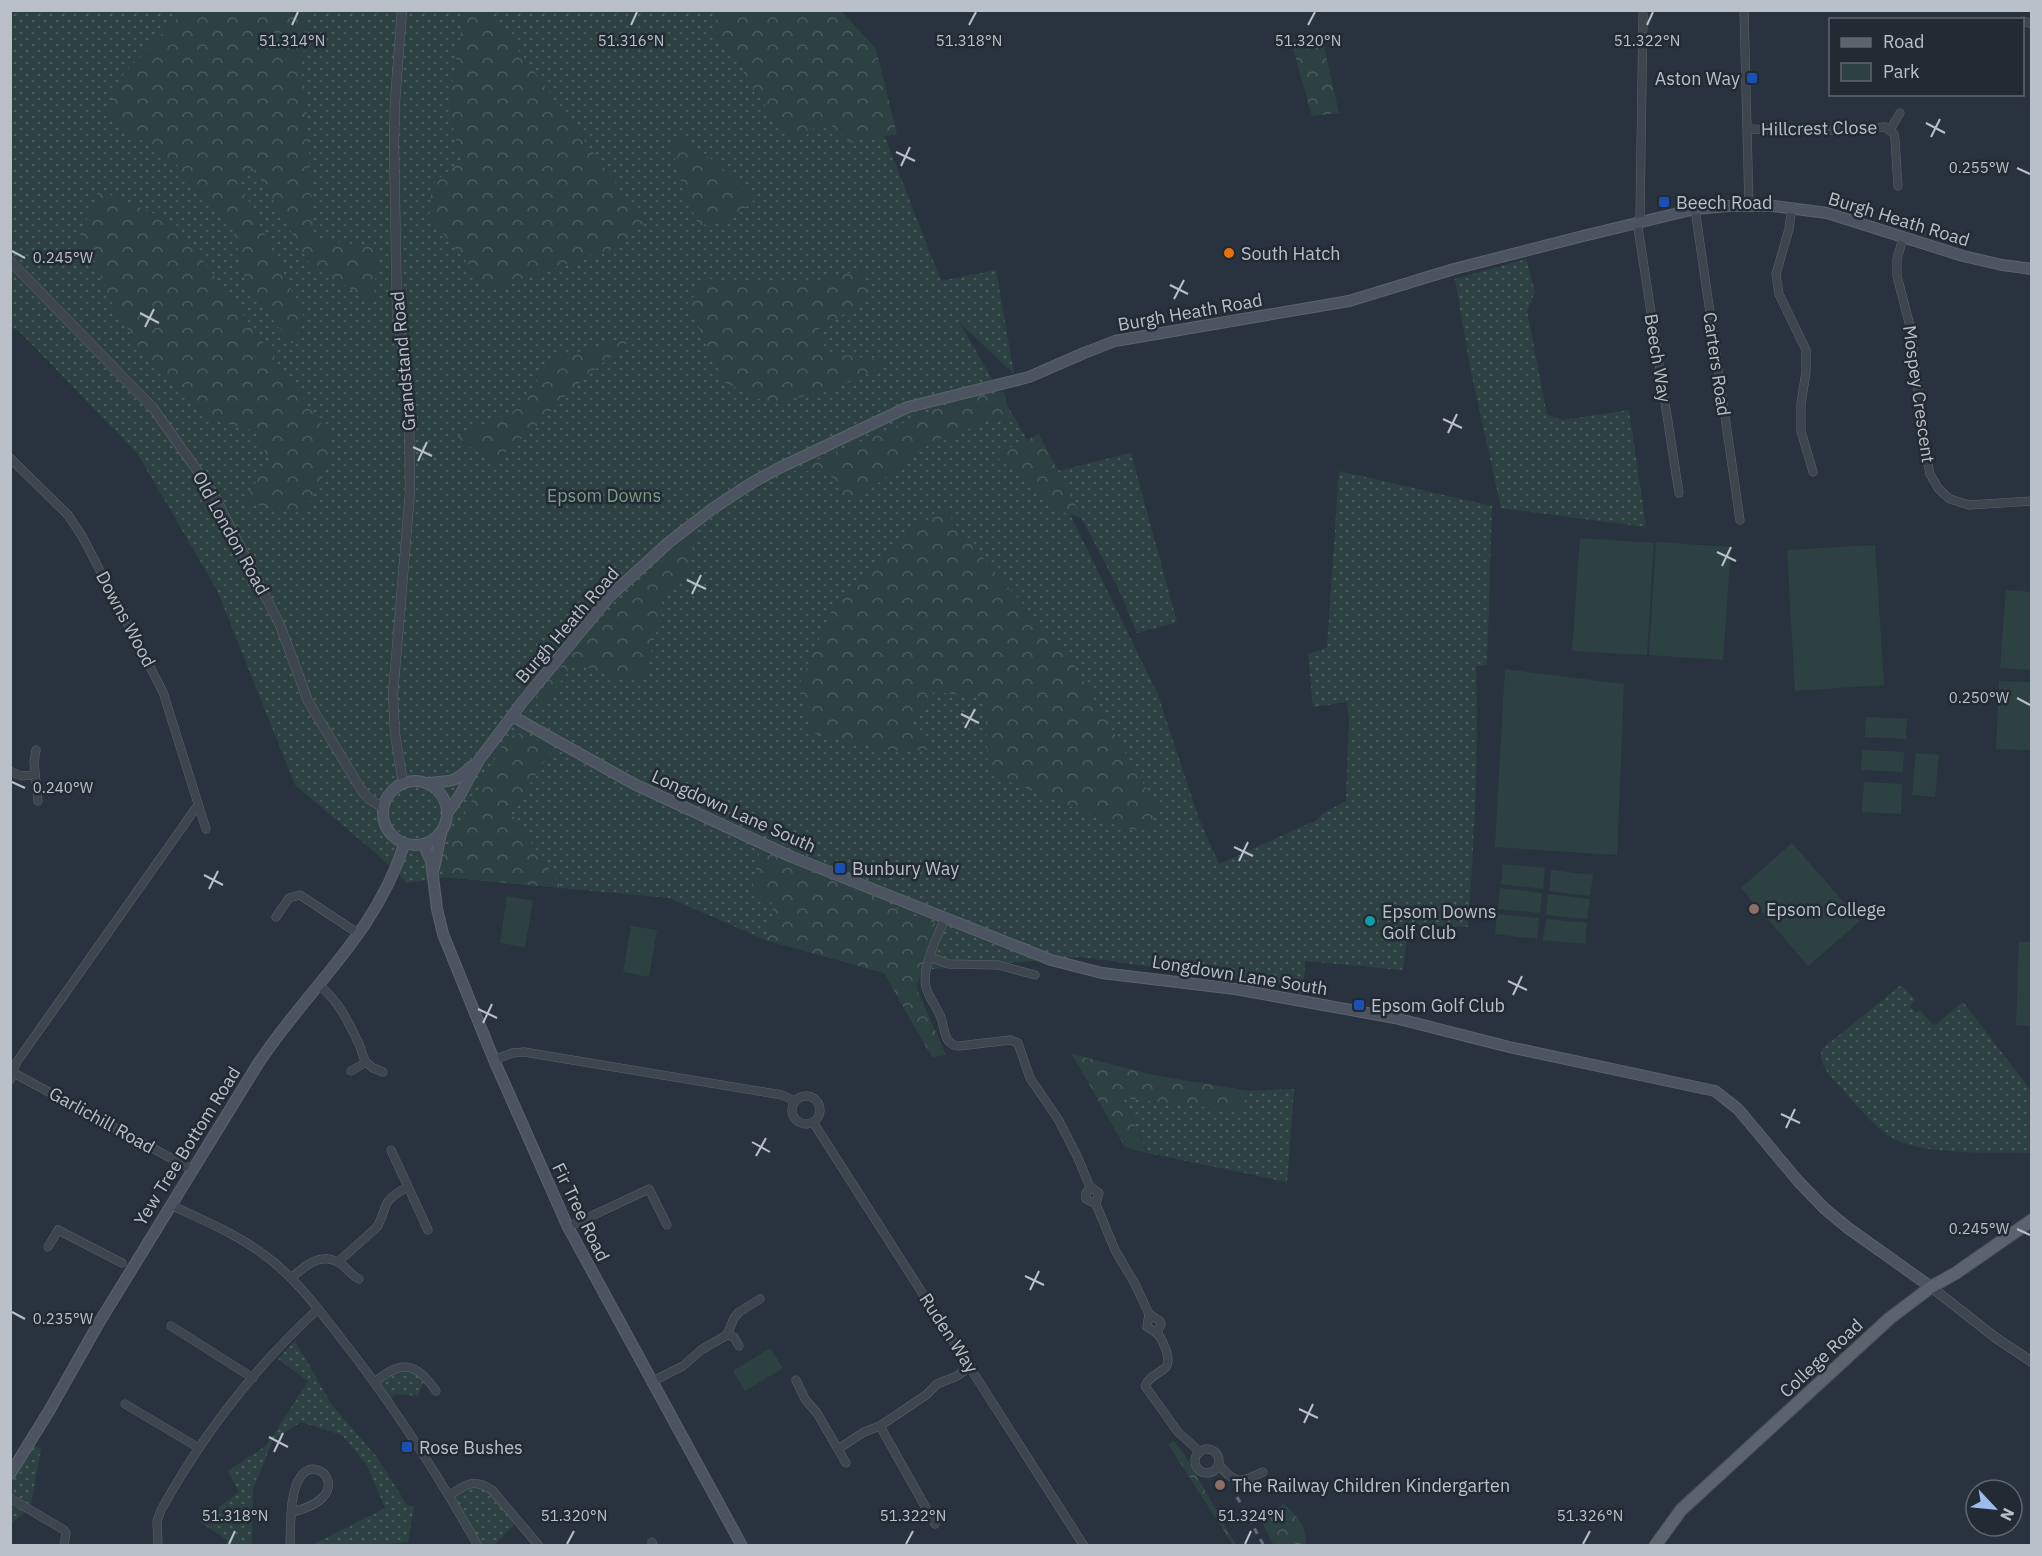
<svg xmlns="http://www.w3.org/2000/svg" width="2042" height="1556" viewBox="0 0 2042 1556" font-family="'IBM Plex Sans',sans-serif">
<defs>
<pattern id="green-dots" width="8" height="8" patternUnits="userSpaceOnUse" patternTransform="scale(1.5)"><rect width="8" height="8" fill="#2e4142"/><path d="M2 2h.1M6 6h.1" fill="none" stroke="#4a5b5c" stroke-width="1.8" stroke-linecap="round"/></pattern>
<pattern id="forest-crowns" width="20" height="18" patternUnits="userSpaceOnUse" patternTransform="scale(1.5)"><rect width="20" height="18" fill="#2e4142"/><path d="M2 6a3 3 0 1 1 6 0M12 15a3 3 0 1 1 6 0" fill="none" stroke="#4a5b5c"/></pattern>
</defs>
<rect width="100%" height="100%" fill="#29333f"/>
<g fill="url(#green-dots)">
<path d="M 11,11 L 836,11 L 941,281 L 996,270 L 1014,374 L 959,322 L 1069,512 L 1158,695 L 1199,819 L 1219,864 L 1317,820 L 1322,814 L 1346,801 L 1349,718 L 1347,702 L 1313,707 L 1308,654 L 1327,648 L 1339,471 L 1492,506 L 1487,665 L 1476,666 C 1479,754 1474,840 1468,927 L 1409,924 L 1403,970 L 1305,961 L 1303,995 L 1281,985 L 1081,957 L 884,973 L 766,940 L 669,898 L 444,877 L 407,883 L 377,854 L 295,785 L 217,590 L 137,453 L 20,332 L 11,326 Z"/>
<polygon points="1526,259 1535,292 1527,311 1547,415 1563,420 1629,410 1646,527 1501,508 1470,367 1455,279"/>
<polygon points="1131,453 1177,622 1137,633 1119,590 1057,471"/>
<path d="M 1901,985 L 1915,1000 L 1910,1006 L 1916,1013 L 1920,1010 L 1934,1026 L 1963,1002 L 2031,1091 L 2031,1153 C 1992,1152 1923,1156 1890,1137 C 1873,1126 1855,1103 1841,1088 C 1831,1077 1817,1064 1822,1049 Z"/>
<polygon points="1294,1089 1287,1182 1148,1153 1123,1098 1241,1111 1248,1091"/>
<polygon points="295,1341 332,1405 377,1457 407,1505 414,1506 408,1542 367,1546 314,1545 314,1544 385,1508 367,1465 342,1435 301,1422 273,1440 253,1489 252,1545 227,1545 227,1540 200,1522 239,1492 228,1471 267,1445 308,1381 278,1359"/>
<polygon points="396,1368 426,1376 418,1396 397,1394 387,1400 375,1382"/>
<polygon points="30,1443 41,1449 30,1509 11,1523 11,1474"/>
<polygon points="485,1485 518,1521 494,1545 478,1545 450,1495 461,1487"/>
</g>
<g fill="url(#forest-crowns)">
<polygon points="465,10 490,11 644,222 625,244 485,292 467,262 429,218 432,185 461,160 448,107"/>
<polygon points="184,11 309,11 300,80 306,98 314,240 377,246 374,302 312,267 255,170 238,179 305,319 292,344 247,287 233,230 176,164 104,115 122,76"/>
<polygon points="717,11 841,11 876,49 897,135 869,137 851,143 825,120 795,144 748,83 739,60 716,42"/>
<polygon points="1322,39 1339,113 1312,116 1291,41"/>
<polygon points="684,137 721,167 754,200 734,218 699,226 682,187 672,147"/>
<polygon points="99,190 174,222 237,306 328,433 331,458 305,511 241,503 270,462 255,431 212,420 147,360 110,300 93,255 75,247"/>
<polygon points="865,270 869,300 818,329 826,352 891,362 834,388 771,405 724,382 688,304 707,279 803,283"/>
<polygon points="633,338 573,388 539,424 492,463 457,437 515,410 554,358"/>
<polygon points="1004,392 1011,421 983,419 950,442 943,437 919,451 858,499 838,498 842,485 824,471 791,471 962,398"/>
<polygon points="1039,434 1082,518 1063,512 994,455"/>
<polygon points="945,511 998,576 1066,651 1157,807 1149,831 1124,828 988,773 985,697 934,692 907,724 941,750 885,750 811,733 798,687 833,607 907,531"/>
<polygon points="698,528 688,568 665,592 645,679 608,676 576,663 541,705 533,700 590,631 636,583"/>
<polygon points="522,733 553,748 511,813 562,888 444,877 442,855 507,737"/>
<polygon points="760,849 928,922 938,924 916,987 946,1055 932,1057 884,973 766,940 774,905 752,890"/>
<polygon points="1072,1054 1153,1075 1248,1091 1241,1111 1123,1098 1147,1153 1125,1147"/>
<polygon points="1174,1441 1186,1457 1236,1545 1233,1545 1168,1444"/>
<path d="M 1284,1504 C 1297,1516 1307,1527 1306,1545 L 1274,1545 L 1260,1519 Z"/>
</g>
<g fill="#2e4142">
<polygon points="1580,538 1654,543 1647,655 1572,651"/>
<polygon points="1656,542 1731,547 1723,660 1649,655"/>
<polygon points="1875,545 1884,685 1795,691 1787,550"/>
<polygon points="2006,590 2031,592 2031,670 2000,668"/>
<polygon points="1505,669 1624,684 1617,855 1495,847"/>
<polygon points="1999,681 2031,682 2031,750 1996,749"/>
<polygon points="1866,717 1907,719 1906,739 1865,737"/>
<polygon points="1862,750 1904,752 1903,772 1861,770"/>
<polygon points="1916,753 1939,755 1935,797 1912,795"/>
<polygon points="1864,782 1902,784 1901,814 1862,812"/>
<polygon points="1792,843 1860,921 1808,966 1741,888"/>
<polygon points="1503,864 1545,868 1543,889 1501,884"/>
<polygon points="1551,870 1593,875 1590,896 1549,891"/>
<polygon points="1500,888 1542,893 1540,913 1498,909"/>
<polygon points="1548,894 1590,899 1587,919 1546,915"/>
<polygon points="507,896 533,901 525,947 500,943"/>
<polygon points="1497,914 1539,918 1537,939 1495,934"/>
<polygon points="1546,919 1587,923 1585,944 1543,940"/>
<polygon points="631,926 657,930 649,977 623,972"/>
<polygon points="2019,942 2031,942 2031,1026 2016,1025"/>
<polygon points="770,1348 783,1368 745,1391 733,1371"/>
</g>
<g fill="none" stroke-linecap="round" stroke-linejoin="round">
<defs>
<g id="minor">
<polyline points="1744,10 1749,206"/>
<polyline points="1643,15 1640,217 1638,228 1679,493"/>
<polyline points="2023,21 2032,24"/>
<polyline points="1748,129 1820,131 1885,127 1894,134 1895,140 1898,186"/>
<polyline points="1890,130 1900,113"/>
<polyline points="1792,207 1789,229 1776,274 1779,294 1806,350 1806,372 1801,404 1801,431 1813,472"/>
<polyline points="1695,209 1740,520"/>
<polyline points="1903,238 1897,259 1897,276 1911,330 1925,450 1930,474 1938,488 1944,494 1950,499 1969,505 2032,501"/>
<polyline points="10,458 68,515 82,536 163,692 206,829"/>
<polyline points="36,750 34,762 38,801"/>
<polyline points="10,771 21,776 35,775"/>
<polyline points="276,917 289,898 300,895 359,934"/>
<path d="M 945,918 C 938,936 921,968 926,987 C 929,999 939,1009 942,1021 C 945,1032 945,1045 959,1046 L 1010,1040 L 1018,1043 L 1030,1078 L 1058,1119 L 1077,1156 L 1090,1187 L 1099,1193 L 1096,1204"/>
<polyline points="930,957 949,964 998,965 1035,975"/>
<path d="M 320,986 C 338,1000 349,1023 359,1044 C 362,1050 362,1056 366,1062 L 351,1071"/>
<polyline points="494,1060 512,1053 524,1052 782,1095 795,1101"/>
<polyline points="366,1062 373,1068 383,1072"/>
<polyline points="10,1071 193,1170"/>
<polyline points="10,1080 16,1063 198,805"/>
<circle cx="806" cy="1110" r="14"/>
<polyline points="813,1122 1084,1546"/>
<polyline points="391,1150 428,1230"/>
<polyline points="1090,1187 1086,1193 1086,1199 1096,1204 1115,1250 1135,1284 1149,1314 1160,1321 1161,1324 1157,1333"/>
<path d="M 171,1205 C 202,1220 235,1233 263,1254 C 294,1276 317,1307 340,1337 C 392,1403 437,1473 478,1546"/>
<polyline points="568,1227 649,1189 667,1225"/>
<polyline points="48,1247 58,1230 122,1263"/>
<path d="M 338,1262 L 377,1227 C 382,1219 383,1211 387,1203 C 391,1196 400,1191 407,1187"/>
<path d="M 291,1278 C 304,1267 319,1252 338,1262 C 346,1266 350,1275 359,1279"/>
<path d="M 1149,1314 L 1147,1327 C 1150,1329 1153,1330 1155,1332 C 1162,1336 1172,1360 1166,1367 C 1159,1374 1149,1376 1145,1386 L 1178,1432 L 1200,1452"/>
<polyline points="171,1326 253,1378"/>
<polyline points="727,1335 734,1337 739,1346"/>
<polyline points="796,1380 805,1399 817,1413 846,1463"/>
<polyline points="653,1381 683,1366 701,1350 727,1335 734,1318 739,1312 760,1299"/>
<path d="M 375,1382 C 402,1359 417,1363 436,1391"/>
<polyline points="125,1404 199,1448"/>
<polyline points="838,1449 864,1432 880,1426"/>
<circle cx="1207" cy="1461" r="12"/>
<path d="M 1219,1465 C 1236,1485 1240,1483 1263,1472"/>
<path d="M 450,1495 C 466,1484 474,1478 492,1490 L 539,1546"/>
<polyline points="10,1498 64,1530 66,1533 64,1546"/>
<polyline points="935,1524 880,1426 926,1395 937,1384 957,1376 971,1366"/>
<polyline points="652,1542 653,1546"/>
<path d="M 158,1546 L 157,1521 L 161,1510 C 202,1436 256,1366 318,1309"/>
<path d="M 290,1546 C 291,1526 289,1492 301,1476 C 319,1452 357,1498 291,1512"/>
</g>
<g id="tertiary">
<polyline points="402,10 395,101 394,143 397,313 409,397 410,492 393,694 395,734 403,783"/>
<polyline points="10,261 153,408 213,493 280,625 308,701 362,791 369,799 382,807"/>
<polyline points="1931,1287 1996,1338 2032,1362"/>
</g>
<g id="secondary">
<polyline points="512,716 634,784 792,857 1051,960 1102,973 1235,989 1395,1018 1509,1047 1715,1091 1738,1109 1798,1181 1825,1209 1848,1228 1931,1287"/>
<circle cx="415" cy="813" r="32"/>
<path d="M 430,783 C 455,780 453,783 472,766"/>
<polyline points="448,812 460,795 479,760 524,700 610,596 668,543 712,509 750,484 777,469 908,407 1029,377 1084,353 1115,341 1349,301 1454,269 1583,236 1695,209 1729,206 1773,206 1827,213 1963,256 2002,265 2032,269"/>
<polyline points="423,844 431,861 437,909 443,934 494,1060 568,1227 742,1546"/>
<polyline points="434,868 441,833"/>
<path d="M 10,1474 L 49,1411 L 100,1321 L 256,1067 C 306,989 374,938 404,845"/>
</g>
<polyline id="primary" points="1655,1546 1681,1510 1890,1318 1931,1287 1956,1273 2032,1220"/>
</defs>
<use href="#minor" stroke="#5b636c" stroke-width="9"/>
<use href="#tertiary" stroke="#5b636c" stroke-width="10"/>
<use href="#secondary" stroke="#5b636c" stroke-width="12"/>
<use href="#primary" stroke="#474e58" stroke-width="14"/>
<use href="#minor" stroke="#3d454f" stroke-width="8"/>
<use href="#tertiary" stroke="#3d454f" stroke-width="9"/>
<use href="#secondary" stroke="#4c5461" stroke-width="10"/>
<use href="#primary" stroke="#5b646e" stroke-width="12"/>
<polyline stroke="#626b77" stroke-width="3" stroke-dasharray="6 6" stroke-linecap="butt" points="1237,1497 1264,1546"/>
</g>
<path fill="none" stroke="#bac0c9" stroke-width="2" d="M 292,25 L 298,12M 631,25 L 637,12M 969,25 L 976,12M 1308,25 L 1315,12M 1647,25 L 1653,12M 1926,123 L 1945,133M 1931,137 L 1940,119M 896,152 L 915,161M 901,166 L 910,147M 2017,168 L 2030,174M 12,251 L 25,258M 1170,285 L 1188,294M 1174,299 L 1184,280M 140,313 L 159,323M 145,327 L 154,309M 1443,419 L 1462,428M 1448,433 L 1457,414M 413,447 L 432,456M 418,461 L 427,442M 1717,552 L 1736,561M 1722,566 L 1731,547M 687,580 L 706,589M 692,594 L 701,575M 2017,698 L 2030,705M 961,714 L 979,723M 965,728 L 975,709M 12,782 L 25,788M 1234,847 L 1253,856M 1239,861 L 1248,842M 204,875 L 223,885M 209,889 L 218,871M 1508,981 L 1527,990M 1513,995 L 1522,976M 478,1009 L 497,1018M 483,1023 L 492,1004M 1781,1114 L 1800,1123M 1786,1128 L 1795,1109M 752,1142 L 770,1152M 756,1156 L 766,1138M 2017,1229 L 2030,1235M 1025,1276 L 1044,1285M 1030,1290 L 1039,1271M 12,1312 L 25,1319M 1299,1409 L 1318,1418M 1304,1423 L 1313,1404M 269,1437 L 288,1447M 274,1452 L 283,1433M 229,1544 L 235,1531M 567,1544 L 574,1531M 906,1544 L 913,1531M 1245,1544 L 1251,1531M 1583,1544 L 1590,1531"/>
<g fill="#1a4fb4" stroke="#222a34" stroke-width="2">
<rect x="1746" y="72" width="12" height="12" rx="3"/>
<rect x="1658" y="196" width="12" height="12" rx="3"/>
<rect x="834" y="862" width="12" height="12" rx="3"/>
<rect x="1353" y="999" width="12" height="12" rx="3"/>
<rect x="401" y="1441" width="12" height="12" rx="3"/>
</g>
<circle fill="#e8710a" stroke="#222a34" stroke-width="2" cx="1229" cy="253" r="6"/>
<g fill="#8d6e63" stroke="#222a34" stroke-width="2">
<circle cx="1754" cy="909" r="6"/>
<circle cx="1220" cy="1485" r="6"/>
</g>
<circle fill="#0f9aa8" stroke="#222a34" stroke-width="2" cx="1370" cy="921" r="6"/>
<g text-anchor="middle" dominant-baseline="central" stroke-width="5" stroke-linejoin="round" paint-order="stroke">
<g font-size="18" fill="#bac0c9" stroke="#222a34" text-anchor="start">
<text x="1740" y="78" text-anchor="end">Aston Way</text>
<text x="1676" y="202">Beech Road</text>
<text x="1241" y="253">South Hatch</text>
<text x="852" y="868">Bunbury Way</text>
<text x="1766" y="909">Epsom College</text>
<text x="1382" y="911">Epsom Downs<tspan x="1382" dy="21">Golf Club</tspan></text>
<text x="1371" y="1005">Epsom Golf Club</text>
<text x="419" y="1447">Rose Bushes</text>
<text x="1232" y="1485">The Railway Children Kindergarten</text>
</g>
<g font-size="18" fill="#bac0c9" stroke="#222a34">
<text transform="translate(1819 128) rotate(-1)">Hillcrest Close</text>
<text transform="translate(1899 219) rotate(17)">Burgh Heath Road</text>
<text transform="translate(1190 312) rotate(-10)">Burgh Heath Road</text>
<text transform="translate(1658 358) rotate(81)">Beech Way</text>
<text transform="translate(403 361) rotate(-95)">Grandstand Road</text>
<text transform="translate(1717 364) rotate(82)">Carters Road</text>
<text transform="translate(1919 394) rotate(82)">Mospey Crescent</text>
<text transform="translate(231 533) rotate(61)">Old London Road</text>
<text transform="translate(126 619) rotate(62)">Downs Wood</text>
<text transform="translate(567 625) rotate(-49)">Burgh Heath Road</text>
<text transform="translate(734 811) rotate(24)">Longdown Lane South</text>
<text transform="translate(1240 975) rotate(9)">Longdown Lane South</text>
<text transform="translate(102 1120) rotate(29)">Garlichill Road</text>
<text transform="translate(187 1146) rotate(-58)">Yew Tree Bottom Road</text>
<text transform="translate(581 1212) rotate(64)">Fir Tree Road</text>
<text transform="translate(949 1333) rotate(57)">Ruden Way</text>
<text transform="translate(1821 1358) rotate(-43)">College Road</text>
</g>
<g font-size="18" fill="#7b9c83" stroke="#222a34">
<text x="604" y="495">Epsom Downs</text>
</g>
</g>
<g font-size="15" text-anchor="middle" fill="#bac0c9" stroke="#222a34" stroke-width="5" stroke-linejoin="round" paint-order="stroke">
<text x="292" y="46">51.314°N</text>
<text x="631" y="46">51.316°N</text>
<text x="969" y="46">51.318°N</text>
<text x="1308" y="46">51.320°N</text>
<text x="1647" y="46">51.322°N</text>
<text x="1979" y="173">0.255°W</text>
<text x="63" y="263">0.245°W</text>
<text x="1979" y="703">0.250°W</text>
<text x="63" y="793">0.240°W</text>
<text x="1979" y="1234">0.245°W</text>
<text x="63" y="1324">0.235°W</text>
<text x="235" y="1521">51.318°N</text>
<text x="574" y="1521">51.320°N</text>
<text x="913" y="1521">51.322°N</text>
<text x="1251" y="1521">51.324°N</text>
<text x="1590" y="1521">51.326°N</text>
</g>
<rect width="2042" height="1556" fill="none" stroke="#bac0c9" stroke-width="24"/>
<rect x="1829" y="18" width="195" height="78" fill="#222a34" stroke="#5f6670" stroke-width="1.5"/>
<rect x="1841" y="38" width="30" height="9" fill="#5b646e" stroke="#5f6670" stroke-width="1.5"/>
<text x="1883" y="48" font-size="18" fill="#bac0c9">Road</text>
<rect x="1841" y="63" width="30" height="18" fill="#2e4142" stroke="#5f6670" stroke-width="1.5"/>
<text x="1883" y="78" font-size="18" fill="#bac0c9">Park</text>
<g transform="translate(1994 1508) rotate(116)"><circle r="28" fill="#222a34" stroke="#5f6670" stroke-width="1.5"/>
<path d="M0-4.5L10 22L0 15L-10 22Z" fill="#9cbcec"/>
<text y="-9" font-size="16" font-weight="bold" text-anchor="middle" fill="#bac0c9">N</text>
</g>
</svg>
